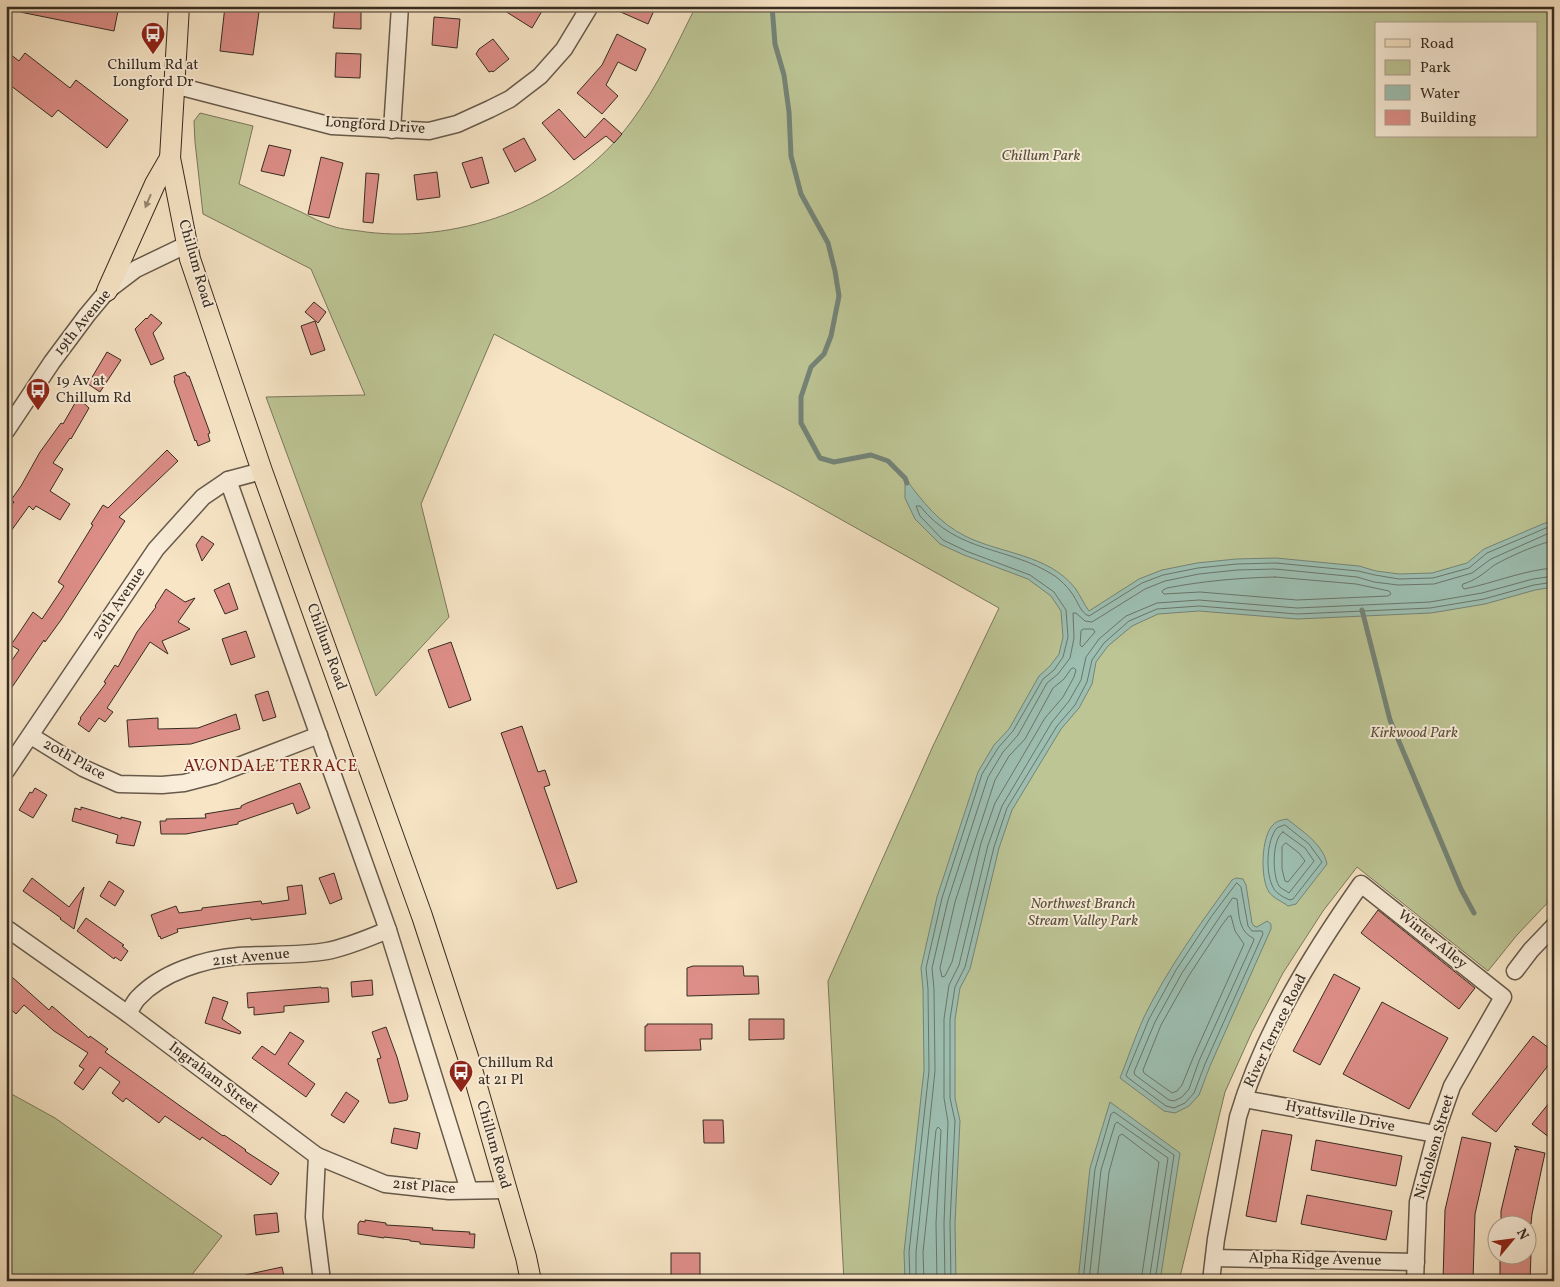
<svg xmlns="http://www.w3.org/2000/svg" width="1560" height="1287" viewBox="0 0 1560 1287" font-family="Vollkorn,serif">
<rect width="100%" height="100%" fill="#f7e5c6"/>
<filter id="stains"><feTurbulence type="fractalNoise" baseFrequency=".004" numOctaves="4"/><feColorMatrix values="0 0 0 0 .2 0 0 0 0 .09 0 0 0 0 .02 0 0 0 .5 -.17"/></filter>
<radialGradient id="worn" r=".72"><stop offset=".6" stop-color="#630" stop-opacity="0"/><stop offset="1" stop-color="#630" stop-opacity=".3"/></radialGradient>
<g fill="#bdc595" stroke="#7a785c" fill-rule="evenodd">
<path d="M 696,6 L 1554,6 L 1554,896 L 1517,935 L 1488,971 L 1357,867 L 1323,911 L 1283,973 L 1252,1032 L 1225,1092 L 1179,1281 L 844,1281 L 828,981 L 933,746 L 999,608 L 792,492 L 494,334 L 421,504 L 449,617 L 376,696 L 266,397 L 365,395 L 311,269 L 203,214 L 195,142 L 194,121 L 200,113 L 253,126 L 239,184 C 260,193 280,203 301,212 C 311,217 322,223 332,226 C 343,230 355,230 366,232 C 464,244 572,202 631,122 C 658,86 676,46 696,6 ZM 1376,24 L 1536,24 L 1536,136 L 1376,136 Z"/>
<polygon points="6,1091 55,1118 222,1236 187,1281 6,1281"/>
</g>
<g fill="#9dbfb2" stroke="#748478">
<path d="M 905,478 C 922,501 939,523 965,536 C 1001,554 1048,554 1075,588 C 1080,595 1084,604 1089,611 L 1139,579 L 1162,570 L 1197,563 L 1236,559 L 1276,558 L 1359,566 L 1376,571 L 1399,574 L 1432,573 L 1467,563 L 1484,549 L 1545,523 L 1554,522 L 1554,587 L 1535,590 L 1485,604 L 1431,613 L 1297,619 L 1199,611 L 1158,614 L 1132,626 L 1108,646 L 1096,662 L 1092,684 L 1079,708 L 1061,729 L 1012,810 L 999,848 L 970,969 L 960,988 L 955,1019 L 955,1098 L 960,1121 L 955,1223 L 956,1281 L 905,1281 L 904,1252 L 924,1070 L 923,989 L 921,968 L 937,897 L 978,772 L 994,745 L 1009,729 L 1039,676 L 1050,666 L 1059,654 L 1063,637 L 1061,611 L 1051,596 L 1028,579 L 964,555 L 940,544 L 915,519 L 905,498 Z"/>
<path d="M 1287,819 C 1302,831 1323,844 1327,864 L 1296,904 L 1288,906 C 1283,902 1273,898 1269,892 C 1260,879 1261,836 1273,825 C 1276,821 1282,820 1287,819 Z"/>
<path d="M 1236,878 L 1243,879 L 1246,885 L 1252,923 L 1254,926 L 1257,927 L 1267,921 L 1271,924 L 1271,929 L 1210,1066 L 1199,1095 L 1189,1106 L 1175,1113 L 1164,1111 L 1120,1078 C 1128,1058 1135,1037 1144,1017 C 1168,968 1200,924 1232,880 Z"/>
<polygon points="1110,1102 1180,1153 1160,1281 1078,1281 1090,1168"/>
</g>
<g fill="none" stroke-linecap="round" stroke-linejoin="round">
<g stroke="#6a766a" stroke-width="1">
<path d="M 1554,541 C 1541,542 1504,559 1493,566 C 1483,574 1476,580 1463,584 L 1462,586 L 1464,589 C 1494,583 1524,570 1554,568"/>
<path d="M 1275,577 L 1356,584 L 1389,591 L 1391,594 L 1388,596 L 1297,600 L 1200,592 L 1164,594 L 1162,592 L 1163,590 L 1167,588 C 1203,581 1238,578 1275,577 Z"/>
<polygon points="1084,629 1093,629 1095,632 1082,647 1080,645 1081,631"/>
<polygon points="1074,668 1076,670 1074,677 1063,697 1045,718 995,803 981,843 952,962 945,976 942,977 940,968 955,902 995,780 1009,756 1025,739 1053,688 1064,679 1071,669"/>
<path d="M 1285,825 L 1309,844 L 1322,862 L 1293,899 L 1290,900 C 1285,898 1277,894 1274,889 C 1265,875 1266,840 1277,828 Z"/>
<path d="M 1283,832 L 1305,848 L 1314,861 L 1289,893 C 1287,891 1281,889 1279,886 C 1272,875 1272,838 1283,832 Z"/>
<polygon points="1286,843 1299,853 1305,861 1288,882 1285,881 1282,869 1282,847"/>
<polygon points="1237,883 1241,887 1248,926 1252,931 1262,931 1263,934 1205,1064 1194,1093 1185,1103 1174,1108 1166,1106 1127,1077 1126,1075 1149,1019 1176,970 1211,917"/>
<path d="M 1233,898 L 1237,899 C 1239,913 1238,931 1253,938 L 1254,940 L 1199,1061 L 1189,1089 L 1182,1097 L 1174,1101 L 1169,1100 L 1135,1075 L 1134,1072 L 1155,1022 L 1182,973 Z"/>
<polygon points="1231,916 1235,931 1244,944 1193,1058 1182,1085 1177,1091 1172,1093 1144,1073 1143,1070 1161,1025 1188,977 1222,925 1228,917"/>
<path d="M 910,1281 L 909,1252 L 929,1071 L 928,989 L 926,968 L 942,898 L 982,774 L 998,748 L 1013,731 L 1043,679 L 1054,670 L 1063,657 L 1068,637 L 1066,610 L 1054,592 L 1030,575 L 966,551 L 943,540 L 920,516 L 916,506 L 920,506 C 958,554 1009,546 1055,576 C 1060,580 1067,586 1071,592 C 1077,599 1080,613 1089,616 L 1142,583 L 1163,575 L 1198,568 L 1237,564 L 1276,563 L 1358,571 L 1375,575 L 1399,579 L 1433,578 L 1469,568 L 1487,553 L 1546,528 L 1554,527"/>
<polyline points="916,1281 916,1252 935,1071 934,989 932,968 948,900 988,777 1003,752 1018,735 1047,683 1058,674 1070,658 1074,638 1073,613 1076,613 1085,621 1092,622 1145,589 1165,581 1199,574 1237,570 1275,569 1357,577 1374,582 1398,585 1434,584 1472,573 1491,559 1547,534 1554,533"/>
<polyline points="924,1281 923,1252 936,1130 938,1127 941,1130 936,1223 937,1281"/>
<polyline points="945,1281 944,1223 948,1122 944,1098 944,1019 949,985 959,965 988,845 1002,806 1052,722 1069,701 1081,680 1086,657 1099,639 1126,616 1157,603 1199,600 1297,608 1430,602 1482,593 1533,579 1554,576"/>
<polyline points="951,1281 950,1223 955,1121 950,1098 950,1019 955,987 965,967 994,847 1007,808 1057,726 1075,705 1087,682 1092,660 1104,643 1129,621 1157,609 1199,606 1297,614 1430,608 1484,599 1534,585 1554,582"/>
<polyline points="1083,1281 1095,1169 1111,1114 1114,1112 1174,1155 1155,1281"/>
<polyline points="1089,1281 1101,1170 1115,1124 1117,1122 1168,1158 1149,1281"/>
<polyline points="1097,1281 1109,1172 1119,1136 1122,1134 1159,1162 1141,1281"/>
</g>
<g stroke="#748478" stroke-width="5">
<polyline points="772,6 775,44 784,75 789,112 791,156 801,194 828,243 835,271 839,296 831,336 824,354 811,367 801,397 801,423 820,458 834,462 871,455 888,461 905,478 907,483"/>
<polyline points="1362,610 1390,720 1461,889 1474,913"/>
</g>
</g>
<g fill="#dd8e88" stroke="#372c22">
<polygon points="20,6 119,6 114,31 20,12"/>
<polygon points="225,6 251,6 250,11 259,12 253,55 220,51"/>
<polygon points="335,6 361,6 361,29 333,28"/>
<polygon points="497,6 545,6 532,28"/>
<polygon points="607,6 656,6 648,24"/>
<polygon points="434,17 460,19 457,48 432,45"/>
<polygon points="617,34 646,49 636,71 618,62 606,85 618,96 602,114 577,93 602,65"/>
<polygon points="493,39 509,59 493,72 492,71 489,72 476,54 479,49"/>
<polygon points="6,51 19,61 25,53 70,88 76,80 128,120 107,148 58,110 52,117 6,82"/>
<polygon points="336,53 361,54 360,78 335,77"/>
<polygon points="559,109 585,138 604,118 622,134 614,143 606,136 574,160 542,123"/>
<polygon points="524,138 536,160 515,172 503,149"/>
<polygon points="269,145 291,150 284,176 261,171"/>
<polygon points="321,157 343,163 329,218 308,214"/>
<polygon points="482,157 489,183 471,188 462,163"/>
<polygon points="437,172 440,197 417,200 414,175"/>
<polygon points="366,173 379,174 373,223 363,222"/>
<polygon points="314,302 326,312 318,323 305,312"/>
<polygon points="151,314 162,323 153,333 164,359 151,365 135,329 146,318 147,319"/>
<polygon points="315,321 325,350 311,355 301,326"/>
<polygon points="107,352 121,360 100,392 88,384"/>
<polygon points="185,372 187,376 189,376 210,433 208,434 210,441 198,446 196,440 195,441 174,381 175,381 174,376"/>
<polygon points="78,398 89,408 71,439 70,438 53,463 63,469 50,491 70,504 60,520 36,506 33,510 29,506 6,538 6,512 14,502 11,500 21,486 40,452 61,423 63,424"/>
<polygon points="167,450 178,461 119,517 125,521 61,620 45,642 44,640 6,696 6,669 19,650 11,645 33,612 42,619 64,586 58,582 93,525 91,524 103,505 108,508"/>
<polygon points="202,536 214,544 202,561 196,545"/>
<polygon points="229,583 238,609 225,614 214,590"/>
<polygon points="166,589 185,602 195,598 178,622 190,629 162,641 168,654 150,642 107,708 113,712 105,722 99,718 89,732 78,724 81,719 80,718 106,683 104,682 115,665 118,667 137,632 156,607 155,606"/>
<polygon points="246,631 255,657 231,665 222,639"/>
<polygon points="451,642 471,700 449,708 428,650"/>
<polygon points="268,691 276,717 263,721 255,695"/>
<polygon points="236,714 240,729 191,744 129,747 127,720 158,718 158,729 198,728"/>
<polygon points="522,726 538,772 545,770 550,785 544,787 577,882 557,889 501,733"/>
<polygon points="300,783 310,808 297,814 293,803 238,822 238,824 186,834 161,834 160,821 166,821 166,819 206,818 205,814 241,808 241,806 247,803"/>
<polygon points="35,788 47,795 33,818 19,810 30,792 32,793"/>
<polygon points="81,807 121,819 121,817 141,822 134,846 116,843 118,835 72,821 75,808 81,810"/>
<polygon points="334,873 342,899 330,904 319,878"/>
<polygon points="32,878 69,907 84,887 74,929 60,919 61,918 23,891"/>
<polygon points="109,881 124,891 115,906 100,896"/>
<polygon points="302,885 306,914 251,920 251,918 177,929 178,932 161,939 160,936 159,937 151,915 176,906 179,913 202,910 202,908 261,901 262,904 289,900 287,887"/>
<polygon points="1378,910 1475,988 1459,1009 1361,933"/>
<polygon points="86,918 124,945 122,946 128,951 121,961 115,957 114,959 77,931"/>
<polygon points="693,966 743,966 744,976 758,976 759,994 687,996 687,968"/>
<polygon points="1334,974 1360,988 1320,1065 1293,1051"/>
<polygon points="12,977 49,1010 52,1006 89,1038 90,1036 108,1049 105,1052 183,1108 223,1136 224,1135 246,1150 245,1151 279,1173 271,1185 202,1137 200,1140 165,1116 159,1123 126,1098 123,1102 112,1093 120,1082 100,1067 83,1090 74,1083 84,1069 79,1066 88,1053 54,1031 24,1005 16,1014 6,1005 6,983"/>
<polygon points="372,980 373,995 352,997 351,982"/>
<polygon points="321,987 321,988 328,988 329,1002 284,1006 284,1012 254,1015 254,1007 248,1008 247,993"/>
<polygon points="213,997 228,1002 222,1019 241,1032 240,1034 205,1023"/>
<polygon points="1382,1002 1448,1038 1409,1109 1343,1074"/>
<polygon points="749,1019 784,1019 784,1039 749,1040"/>
<polygon points="647,1024 712,1024 712,1039 700,1039 701,1050 645,1051 645,1026 647,1026"/>
<polygon points="386,1027 397,1057 408,1096 407,1100 394,1103 389,1103 377,1059 381,1058 372,1032"/>
<polygon points="290,1032 304,1041 288,1064 315,1084 306,1097 252,1058 262,1046 275,1055"/>
<polygon points="1533,1036 1554,1052 1554,1058 1496,1132 1472,1114"/>
<polygon points="346,1092 359,1101 344,1123 331,1115"/>
<polygon points="1554,1097 1554,1141 1532,1124"/>
<polygon points="703,1120 723,1120 724,1143 704,1143"/>
<polygon points="394,1128 420,1133 417,1149 391,1143"/>
<polygon points="1262,1130 1292,1135 1276,1222 1246,1216"/>
<polygon points="1462,1137 1491,1143 1475,1214 1473,1281 1443,1281 1445,1210"/>
<polygon points="1316,1140 1402,1156 1396,1186 1311,1170"/>
<polygon points="1514,1146 1545,1153 1532,1214 1531,1224 1501,1224 1501,1211 1513,1161 1516,1149 1519,1150"/>
<polygon points="1307,1195 1392,1211 1386,1240 1301,1224"/>
<polygon points="277,1213 279,1232 256,1235 254,1215"/>
<polygon points="365,1220 386,1223 386,1225 420,1227 433,1228 432,1230 470,1232 469,1234 475,1234 474,1248 420,1244 420,1242 410,1241 410,1240 384,1237 384,1238 358,1234 358,1224 360,1221 365,1222"/>
<rect x="671" y="1253" width="29" height="28"/>
<polygon points="1500,1254 1531,1254 1530,1281 1500,1281"/>
<polygon points="282,1267 285,1281 246,1281 245,1275"/>
</g>
<g fill="none" stroke-linecap="round" stroke-linejoin="round">
<defs>
<g id="minor">
<polyline points="174,85 332,126 429,131 457,124 490,109 510,99 540,76 564,49 590,6"/>
<polyline points="392,130 400,6"/>
<polyline points="6,431 52,362 87,315 107,291 136,269 186,245"/>
<polyline points="228,480 388,930 469,1190"/>
<polyline points="31,736 83,768 119,784 162,785 184,783 215,775 319,735"/>
<polyline points="6,771 156,549 203,497 228,480 262,471"/>
<polyline points="6,928 128,1014 317,1156 314,1217 322,1281"/>
<polyline points="1515,971 1531,950 1554,926"/>
<path d="M 128,1014 C 131,1009 134,1002 138,998 C 162,972 205,959 239,956 C 268,954 298,956 327,951 C 348,947 368,938 388,930"/>
<polyline points="1244,1099 1435,1134"/>
<polyline points="317,1156 385,1184 449,1191 506,1190"/>
<polyline points="1214,1258 1416,1262"/>
<path d="M 1211,1281 L 1216,1239 L 1238,1117 C 1263,1033 1311,955 1361,884 L 1503,997 L 1452,1086 L 1438,1126 L 1418,1202 L 1415,1281"/>
</g>
<g id="major">
<polyline points="179,6 170,158 190,259 262,471 422,916 471,1066 526,1257 531,1281"/>
<polyline points="107,291 155,184 170,158"/>
</g>
</defs>
<use href="#minor" stroke="#675a4b" stroke-width="19"/>
<use href="#major" stroke="#372c22" stroke-width="22"/>
<use href="#minor" stroke="#faeeda" stroke-width="16"/>
<use href="#major" stroke="#f7e5c6" stroke-width="20"/>
</g>
<defs><path id="oneway-solid" d="M-6-.8H1V-3.2L6.5 0L1 3.2V.8H-6Z" transform="scale(1.25)"/></defs>
<use fill="#978874" href="#oneway-solid" transform="translate(148 201) rotate(113)"/>
<defs>
<symbol id="bus-pin" viewBox="-11 -11 22 30"><path d="M0 17L-7.5 6A9.5 9.5 0 1 1 7.5 6Z" fill="#8f2418" stroke="#faeeda"/><path d="M-5-6H5V4H4V6H2V4H-2V6H-4V4H-5ZM-3.5-4V0h7V-4ZM-3.5 1.2v1.5H-2V1.2ZM2 1.2v1.5H3.5V1.2Z" fill="#fff"/></symbol>
</defs>
<g fill-rule="evenodd">
<use href="#bus-pin" x="139" y="20" width="28" height="38"/>
<use href="#bus-pin" x="24" y="376" width="28" height="38"/>
<use href="#bus-pin" x="447" y="1058" width="28" height="38"/>
</g>
<g text-anchor="middle" dominant-baseline="central" stroke-width="4" stroke-linejoin="round" paint-order="stroke">
<g font-size="15" fill="#372c22" stroke="#faeeda" text-anchor="start">
<text x="153" y="65" text-anchor="middle">Chillum Rd at<tspan x="153" dy="17">Longford Dr</tspan></text>
<text x="56" y="381">19 Av at<tspan x="56" dy="17">Chillum Rd</tspan></text>
<text x="478" y="1063">Chillum Rd<tspan x="478" dy="17">at 21 Pl</tspan></text>
</g>
<g font-size="15" fill="#372c22" stroke="#faeeda">
<text transform="translate(375 126) rotate(4)">Longford Drive</text>
<text transform="translate(195 264) rotate(74)">Chillum Road</text>
<text transform="translate(83 323) rotate(-51)">19th Avenue</text>
<text transform="translate(119 604) rotate(-56)">20th Avenue</text>
<text transform="translate(326 647) rotate(70)">Chillum Road</text>
<text transform="translate(74 760) rotate(29)">20th Place</text>
<text transform="translate(1432 940) rotate(39)">Winter Alley</text>
<text transform="translate(251 958) rotate(-6)">21st Avenue</text>
<text transform="translate(1276 1031) rotate(-64)">River Terrace Road</text>
<text transform="translate(213 1078) rotate(37)">Ingraham Street</text>
<text transform="translate(1340 1117) rotate(11)">Hyattsville Drive</text>
<text transform="translate(493 1145) rotate(74)">Chillum Road</text>
<text transform="translate(1435 1147) rotate(-74)">Nicholson Street</text>
<text transform="translate(424 1187) rotate(5)">21st Place</text>
<text transform="translate(1315 1260) rotate(1)">Alpha Ridge Avenue</text>
</g>
<g font-size="15" font-style="italic" fill="#58523f" stroke="#faeeda">
<text x="1041" y="156">Chillum Park</text>
<text x="1414" y="733">Kirkwood Park</text>
<text x="1083" y="904">Northwest Branch<tspan x="1083" dy="17">Stream Valley Park</tspan></text>
</g>
<g font-size="16" letter-spacing="1" fill="#7a1f14" stroke="#faeeda">
<text x="271" y="767">AVONDALE TERRACE</text>
</g>
</g>
<rect width="1560" height="1287" fill="none" stroke="#f7e5c6" stroke-width="25"/>
<rect x="8" y="8" width="1545" height="1272" fill="none" stroke="#372c22" stroke-width="2.5"/>
<rect x="12" y="12" width="1535" height="1262" fill="none" stroke="#372c22"/>
<rect x="1375" y="22" width="162" height="115" fill="#faeeda" stroke="#aca090"/>
<rect x="1385" y="39" width="25" height="8" fill="#f7e5c6" stroke="#aca090"/>
<text x="1420" y="48" font-size="15" fill="#372c22">Road</text>
<rect x="1385" y="60" width="25" height="15" fill="#bdc595" stroke="#aca090"/>
<text x="1420" y="72" font-size="15" fill="#372c22">Park</text>
<rect x="1385" y="85" width="25" height="15" fill="#9dbfb2" stroke="#aca090"/>
<text x="1420" y="98" font-size="15" fill="#372c22">Water</text>
<rect x="1385" y="110" width="25" height="15" fill="#dd8e88" stroke="#aca090"/>
<text x="1420" y="122" font-size="15" fill="#372c22">Building</text>
<g transform="translate(1512 1240) rotate(61)"><circle r="24" fill="#faeeda" stroke="#aca090"/>
<path d="M0-4L9 19L0 12L-9 19Z" fill="#8f2418"/>
<text y="-8" font-size="14" font-weight="bold" text-anchor="middle" fill="#372c22">N</text>
</g>
<rect width="100%" height="100%" filter="url(#stains)"/>
<rect width="100%" height="100%" fill="url(#worn)"/>
</svg>
